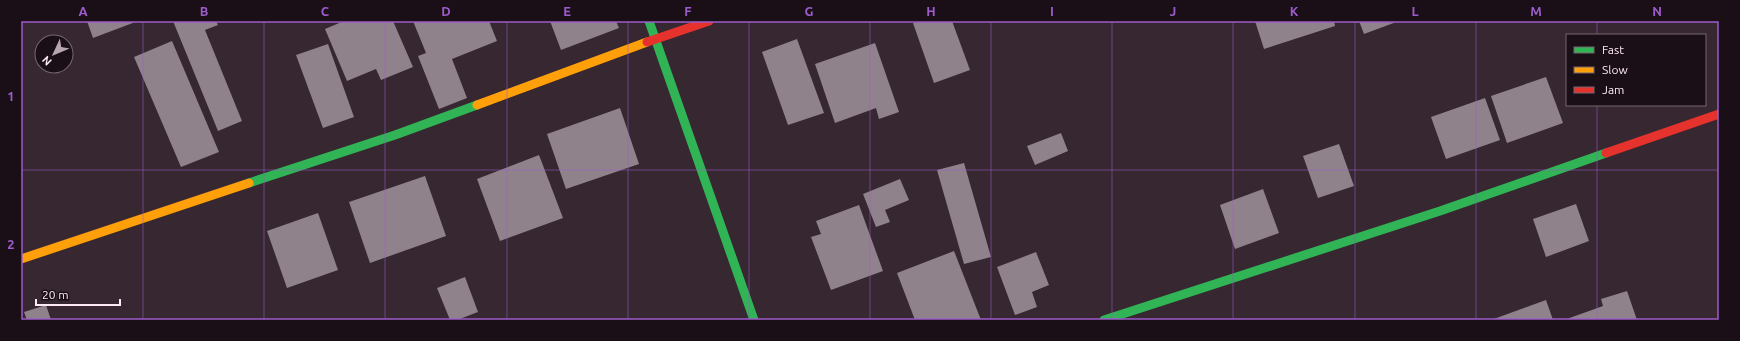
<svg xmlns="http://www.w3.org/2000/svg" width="1740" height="341" viewBox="0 0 1740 341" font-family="Ubuntu,sans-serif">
<rect width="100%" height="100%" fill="#362731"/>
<g fill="#90828b">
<polygon points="87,21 138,21 93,38"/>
<polygon points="173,21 216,21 218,25 205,30 242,121 218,131"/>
<polygon points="344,21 393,21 413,67 381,80 376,69 347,81 325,29"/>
<polygon points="413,21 489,21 497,41 452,59 467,98 439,109 418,56 426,53"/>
<polygon points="550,21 616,21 619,28 561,50"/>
<polygon points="920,21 952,21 970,70 934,83 913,23"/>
<polygon points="1255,21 1334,21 1335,26 1264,49"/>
<polygon points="1359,21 1399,21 1364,34"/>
<polygon points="797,39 824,113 788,125 762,52"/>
<polygon points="172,41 219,152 181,167 134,57"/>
<polygon points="875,43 899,112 879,119 876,108 835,123 815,64"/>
<polygon points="328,44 354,117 323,128 296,55"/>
<polygon points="1546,77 1563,123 1507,143 1491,96"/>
<polygon points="1485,98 1500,140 1446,159 1431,117"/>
<polygon points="620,108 639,164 566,189 547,134"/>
<polygon points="1061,133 1068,151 1035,165 1027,146"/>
<polygon points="1339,144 1354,186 1318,198 1303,156"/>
<polygon points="539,155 563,218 500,241 477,179"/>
<polygon points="964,163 991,257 964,264 937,170"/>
<polygon points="425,176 446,236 370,263 349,202"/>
<polygon points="900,179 909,200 885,210 890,222 876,227 863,194"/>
<polygon points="1263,189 1279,233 1235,249 1220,205"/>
<polygon points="1576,204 1589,241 1546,257 1533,219"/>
<polygon points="859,205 883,271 831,290 811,237 821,234 816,221"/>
<polygon points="318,213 338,270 287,288 267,231"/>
<polygon points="954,251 981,320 915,320 897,273"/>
<polygon points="1036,252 1049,285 1032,292 1037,307 1015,315 997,267"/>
<polygon points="465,277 478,312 457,320 450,320 437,288"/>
<polygon points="1627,291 1637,320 1564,320 1603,306 1601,299"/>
<polygon points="1546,300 1553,320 1491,320"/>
<polygon points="46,305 51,320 27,320 24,312"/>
</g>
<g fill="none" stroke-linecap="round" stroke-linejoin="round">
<g stroke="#30b455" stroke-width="9">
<polyline points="649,21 754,320"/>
<polyline points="249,183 395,135 477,105"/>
<polyline points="1104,320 1440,211 1606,153"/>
</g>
<g stroke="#ff9f0a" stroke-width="9">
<polyline points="477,105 647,42"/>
<polyline points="21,259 249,183"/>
</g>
<g stroke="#e5322d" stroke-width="9">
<polyline points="647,42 709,21"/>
<polyline points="1606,153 1719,114"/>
</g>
</g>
<path fill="none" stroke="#9c5ccc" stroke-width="1" stroke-opacity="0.55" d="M 143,21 L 143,320M 264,21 L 264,320M 385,21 L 385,320M 507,21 L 507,320M 628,21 L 628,320M 749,21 L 749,320M 870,21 L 870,320M 991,21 L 991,320M 1112,21 L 1112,320M 1233,21 L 1233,320M 1355,21 L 1355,320M 1476,21 L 1476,320M 1597,21 L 1597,35M 1597,105 L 1597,320M 21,170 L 1719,170"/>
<rect width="1740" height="341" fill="none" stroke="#1b0f17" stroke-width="44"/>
<rect x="1566" y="34" width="140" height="72" fill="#1b0f17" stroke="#756770"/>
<rect x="1574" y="47" width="20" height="6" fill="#30b455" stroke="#756770"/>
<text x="1602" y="54" font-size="12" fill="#fdeaf5">Fast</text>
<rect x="1574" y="67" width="20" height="6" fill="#ff9f0a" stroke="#756770"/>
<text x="1602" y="74" font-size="12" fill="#fdeaf5">Slow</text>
<rect x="1574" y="87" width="20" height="6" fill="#e5322d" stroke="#756770"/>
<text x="1602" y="94" font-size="12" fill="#fdeaf5">Jam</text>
<g transform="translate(54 54) rotate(226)"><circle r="19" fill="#1b0f17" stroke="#756770"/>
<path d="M0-3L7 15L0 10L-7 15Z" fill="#b7a6b0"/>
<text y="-6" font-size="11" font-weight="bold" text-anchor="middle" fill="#fdeaf5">N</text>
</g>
<path d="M36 299v6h84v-6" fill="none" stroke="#fdeaf5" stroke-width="2"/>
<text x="42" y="299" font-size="12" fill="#fdeaf5" stroke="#1b0f17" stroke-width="3" paint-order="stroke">20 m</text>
<rect x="22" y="22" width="1696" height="297" fill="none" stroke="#9c5ccc" stroke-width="1.5"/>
<g font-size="13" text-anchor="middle" font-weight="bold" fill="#9c5ccc">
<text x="83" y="16">A</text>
<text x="204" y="16">B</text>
<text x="325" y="16">C</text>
<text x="446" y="16">D</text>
<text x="567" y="16">E</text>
<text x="688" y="16">F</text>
<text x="809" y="16">G</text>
<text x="931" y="16">H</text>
<text x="1052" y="16">I</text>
<text x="1173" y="16">J</text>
<text x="1294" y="16">K</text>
<text x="1415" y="16">L</text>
<text x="1536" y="16">M</text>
<text x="1657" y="16">N</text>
<text x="11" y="101">1</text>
<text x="11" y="249">2</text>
</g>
</svg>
